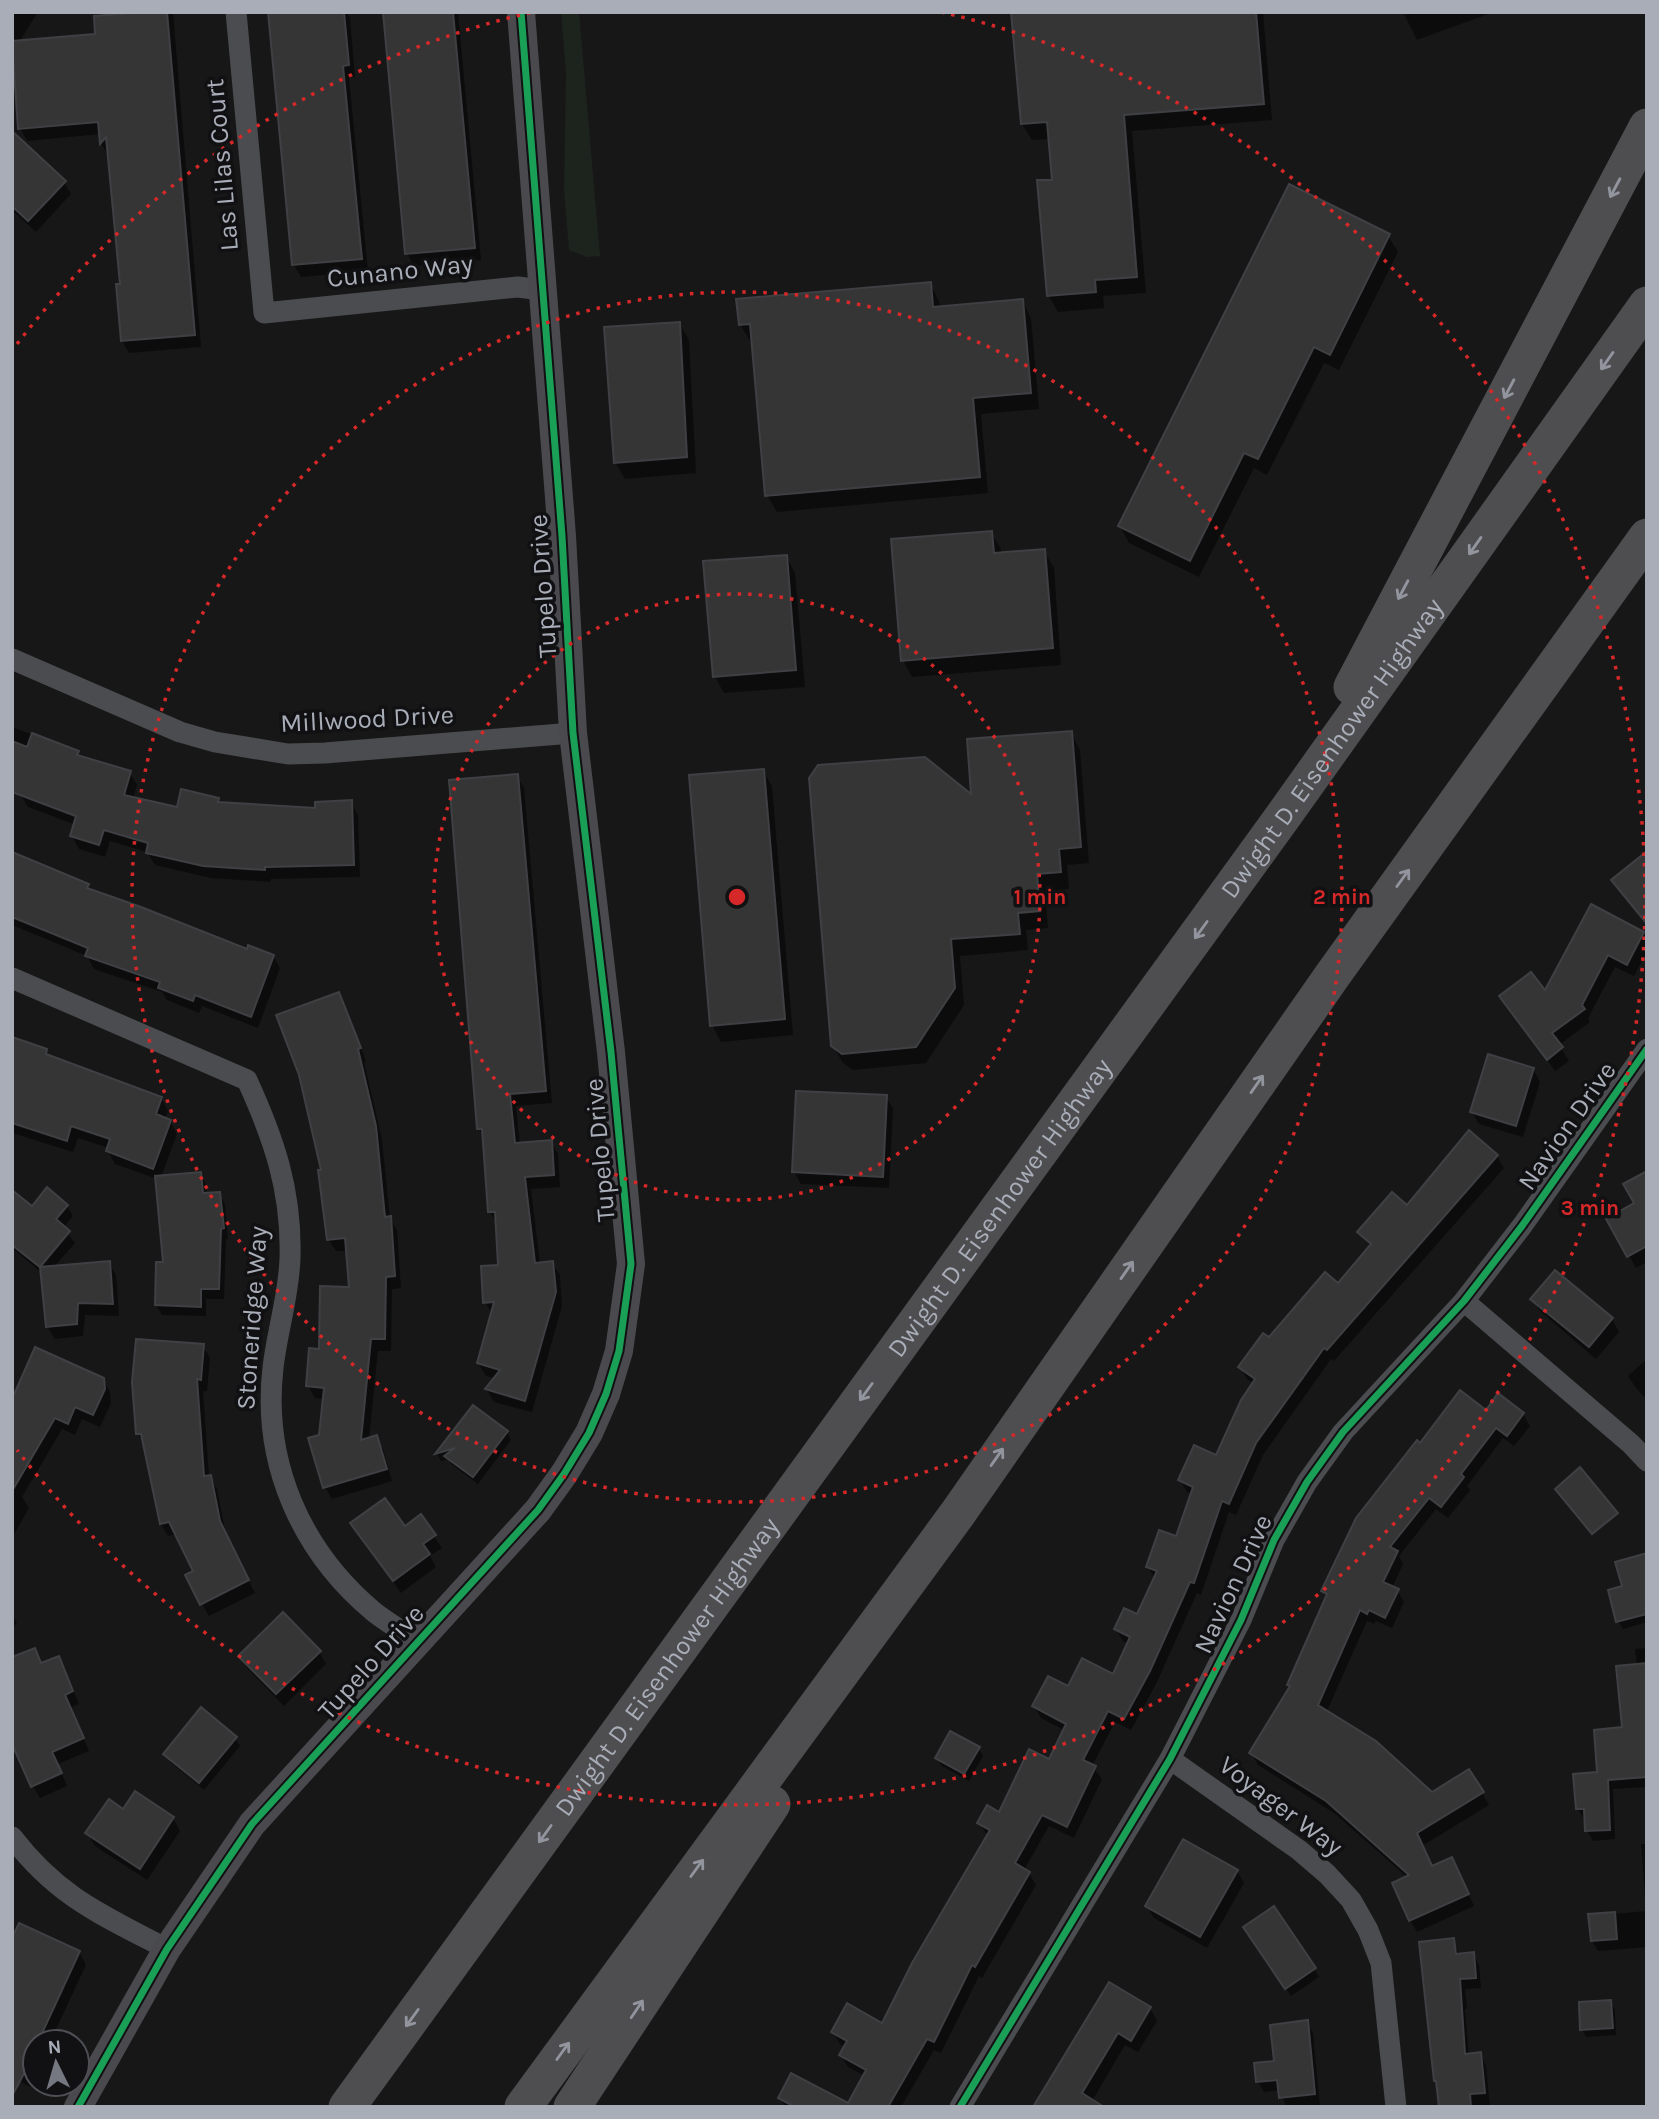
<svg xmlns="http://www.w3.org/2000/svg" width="1659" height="2119" viewBox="0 0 1659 2119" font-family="Karla,sans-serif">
<rect width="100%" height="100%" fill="#171717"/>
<polygon fill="#1d241e" points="561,12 579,12 600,256 587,257 569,250 564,190 566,74"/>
<g fill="#0007" fill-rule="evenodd">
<polygon points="12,12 38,12 19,42 97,36 99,12 173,12 201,347 129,353 122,341 122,285 108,155 101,143 101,134 27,141 20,128 12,63"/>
<polygon points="270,12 346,12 350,18 355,77 349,78 368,271 301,277 294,265"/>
<polygon points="385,12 458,12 481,260 414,266 407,253"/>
<polygon points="1013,12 1263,12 1272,120 1132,131 1146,293 1103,296 1104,308 1058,312 1049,296 1054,181 1050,139 1032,140 1022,124"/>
<polygon points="1403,12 1494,12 1417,40"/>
<polygon points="12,137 64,182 71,194 36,232 12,210"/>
<polygon points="1388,236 1398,252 1339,370 1324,363 1267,475 1254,468 1199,577 1129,543 1120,526"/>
<polygon points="930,284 939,301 940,308 1022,301 1031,318 1039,409 981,414 988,493 777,512 767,495 753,340 750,341 740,324"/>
<polygon points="679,323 689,340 696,473 625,479 615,462"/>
<polygon points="991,533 1001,549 1001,555 1044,551 1054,568 1061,665 912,677 903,660"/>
<polygon points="786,556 795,573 805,687 724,693 715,677"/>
<path d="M 12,727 L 78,752 L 81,758 L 130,773 L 137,785 L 133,799 L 178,809 L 218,800 L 221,804 L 317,810 L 351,802 L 358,815 L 360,877 L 271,879 L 271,882 L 211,878 L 155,865 L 147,852 L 110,841 L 105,857 L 79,849 L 72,836 L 76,825 L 28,807 L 22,797 L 12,793 ZM 27,795 L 85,818 L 84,821 L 27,799 Z"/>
<polygon points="1071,733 1080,750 1089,863 1067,865 1069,889 1045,891 1048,928 1026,930 1028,950 960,956 964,1005 926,1063 853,1070 843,1063 833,1046 973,798"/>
<polygon points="763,770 772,787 793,1035 721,1042 712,1025"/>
<polygon points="517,776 524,788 552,1103 516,1106 520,1145 551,1142 558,1154 560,1187 531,1189 540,1264 552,1263 560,1275 562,1306 532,1412 494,1402 487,1390 495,1378 486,1376 478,1363 492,1314 485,1302 500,1267 497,1224 490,1212 484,1138 479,1129"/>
<polygon points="1647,853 1647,925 1613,881"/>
<polygon points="12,854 88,885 92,892 248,951 273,956 280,968 258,1028 202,1006 199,1013 167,1000 162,992 94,969 87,956 12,925"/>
<polygon points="1643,933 1647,941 1647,952 1634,976 1615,967 1588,1018 1590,1022 1559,1045 1569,1061 1555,1071 1501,996 1545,994"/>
<polygon points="338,994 345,1006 366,1061 364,1062 382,1140 390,1219 397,1230 401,1288 392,1289 391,1351 378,1351 369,1439 376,1437 383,1449 392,1481 332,1499 325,1487 324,1399 315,1398 308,1386 321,1351 350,1288 348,1251 336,1251 328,1239 323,1171"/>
<polygon points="12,1043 46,1051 50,1057 161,1098 168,1111 165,1119 170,1121 177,1134 161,1177 200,1174 206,1184 207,1194 219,1193 225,1204 228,1238 226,1239 224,1299 206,1299 206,1316 162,1315 156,1305 165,1264 157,1179 115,1164 108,1151 109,1148 78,1138 73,1152 12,1133"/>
<polygon points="1533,1069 1540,1082 1523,1137 1479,1124 1472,1112"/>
<polygon points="886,1097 893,1109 889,1188 801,1184 794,1172"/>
<polygon points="1497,1156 1504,1168 1334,1361 1331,1359 1263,1455 1236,1515 1229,1512 1201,1595 1197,1593 1156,1684 1131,1730 1115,1722 1092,1766 1102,1779 1074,1838 1049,1826 1024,1870 1029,1873 1036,1885 982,1978 979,1976 941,2053 934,2050 901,2107 875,2107 865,2076 848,2067 841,2055 845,2047 840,2044 833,2032 883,2025 988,1836 979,1823 1000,1814 1050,1761 1064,1730 1041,1718 1034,1706 1068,1688 1113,1676 1129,1644 1123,1641 1116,1629 1138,1616 1155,1579 1148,1567 1178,1538 1192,1495 1187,1492 1180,1480 1216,1457 1254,1384 1247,1379 1240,1367 1269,1340 1338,1285 1371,1248 1360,1232"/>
<polygon points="1647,1173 1647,1262 1636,1268 1609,1219 1636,1204"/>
<polygon points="12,1192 32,1209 67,1206 73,1216 63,1228 75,1243 53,1268 109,1263 116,1275 119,1316 85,1315 83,1336 55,1339 47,1326 43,1274 12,1248"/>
<polygon points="1555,1272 1612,1319 1619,1332 1596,1359 1540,1311 1533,1299"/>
<polygon points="203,1346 210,1358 207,1391 203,1391 209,1476 217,1489 226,1535 255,1593 209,1616 202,1604 195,1571 176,1534 168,1536 161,1524 146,1447 138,1434"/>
<polygon points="1647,1359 1647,1400 1636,1388 1628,1376"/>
<polygon points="103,1379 110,1392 111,1403 100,1427 82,1419 75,1435 62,1429 22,1497 29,1508 12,1538 12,1403"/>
<polygon points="474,1407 507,1432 511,1440 478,1484 451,1464 448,1459 441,1461 437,1454"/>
<polygon points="1486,1412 1523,1414 1530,1426 1514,1446 1503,1438 1467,1486 1470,1490 1448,1518 1436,1509 1399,1556 1403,1564 1392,1588 1397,1590 1404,1602 1392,1628 1376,1621 1374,1624 1367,1621 1326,1713 1432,1794 1469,1771 1489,1805 1422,1846 1432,1868 1452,1859 1474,1906 1417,1932 1410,1920 1407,1877 1334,1813 1258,1765 1251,1753 1291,1688 1289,1685 1327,1599 1323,1591 1420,1445"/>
<polygon points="421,1517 442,1548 430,1556 436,1567 401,1593 352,1524 405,1528"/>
<polygon points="1647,1556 1647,1622 1623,1629 1618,1621 1624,1587"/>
<polygon points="12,1614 17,1623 12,1628"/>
<polygon points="1647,1648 1647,1787 1613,1789 1615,1839 1593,1841 1587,1830 1586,1819 1584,1819 1578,1809 1624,1729 1637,1666 1635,1649"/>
<polygon points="34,1650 42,1665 58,1658 65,1671 79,1704 70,1708 89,1751 58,1764 67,1786 40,1798 33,1786"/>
<polygon points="319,1652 326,1664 284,1706 247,1668 240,1656"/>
<polygon points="235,1738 240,1746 204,1790 170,1762 165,1754"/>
<polygon points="978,1748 983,1756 969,1781 942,1766 937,1758"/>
<polygon points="124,1811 173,1818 180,1831 147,1880 95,1846 87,1833"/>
<polygon points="1641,1844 1647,1844 1647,1947 1598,1951 1592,1941 1590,1916 1646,1911"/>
<polygon points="1237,1871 1244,1883 1207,1948 1154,1918 1147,1906"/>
<polygon points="1274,1908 1319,1977 1291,1996 1250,1935"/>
<polygon points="1453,1940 1460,1956 1473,1954 1479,1965 1481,1988 1465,1989 1467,2009 1465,2009 1469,2056 1480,2054 1486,2065 1490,2107 1440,2107 1439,2086 1435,2081"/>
<polygon points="79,1952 86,1965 50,2042 35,2042 35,2078 30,2087 14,2078"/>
<polygon points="1109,1985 1150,2008 1157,2021 1138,2052 1125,2045 1092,2101 1035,2107"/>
<polygon points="1610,2002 1615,2010 1616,2035 1586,2037 1582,2029"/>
<polygon points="1307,2022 1313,2033 1320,2107 1286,2107 1280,2090 1264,2092 1258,2082"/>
<polygon points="780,2098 851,2107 785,2107"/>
</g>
<g fill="#353536" stroke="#3f4043" stroke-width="2">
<polygon points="142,12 167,12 195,335 121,341 116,284 120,284 106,137 100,144 98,122 18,129 12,41 95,34 94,16"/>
<polygon points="268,12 344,12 349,65 343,66 362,259 292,265"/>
<polygon points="383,12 453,12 475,248 405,254"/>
<polygon points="1011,12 1256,12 1264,104 1124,115 1137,277 1095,280 1096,292 1047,296 1037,180 1052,180 1047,122 1021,124"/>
<polygon points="12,131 66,181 28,221 12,206"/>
<polygon points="1289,184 1390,234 1330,355 1314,347 1258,459 1244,453 1190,561 1118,526"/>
<polygon points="931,282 933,307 1023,299 1031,393 973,398 980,477 765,496 750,324 739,325 736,299"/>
<polygon points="680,322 687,457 614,463 604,327"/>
<polygon points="992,531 994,553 1045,549 1053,648 901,661 891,539"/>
<polygon points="787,555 796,670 713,677 703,561"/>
<polygon points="1072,731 1081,847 1059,849 1061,872 1037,874 1040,911 1018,913 1020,934 951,939 955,988 916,1047 842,1054 831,1046 809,778 818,765 925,757 971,794 967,739"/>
<polygon points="32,733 79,751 77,755 131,771 124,795 177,807 181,789 219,798 218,802 315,808 315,802 352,800 354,865 265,867 265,870 203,866 146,853 148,843 104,830 99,845 70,836 76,816 12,792 12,741 27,747"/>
<polygon points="764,769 785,1019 710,1026 689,775"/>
<polygon points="518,774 546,1091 510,1094 515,1143 552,1140 554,1175 525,1177 535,1263 553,1261 556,1292 525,1401 485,1389 500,1370 477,1363 494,1302 483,1303 481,1266 498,1265 495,1212 488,1212 482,1129 477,1129 449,780"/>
<polygon points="1647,851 1647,924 1611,880"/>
<polygon points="12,852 89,884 87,888 141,907 247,949 248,945 274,955 251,1017 195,995 193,1001 158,988 160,982 85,956 88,948 12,917"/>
<polygon points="1591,904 1644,932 1627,965 1608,955 1582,1005 1585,1009 1552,1033 1563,1047 1547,1060 1499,996 1531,972 1545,990"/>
<polygon points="339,992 361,1048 358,1049 376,1126 385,1217 391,1216 395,1276 386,1277 385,1339 371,1339 361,1440 377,1435 387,1469 323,1488 308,1438 319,1435 324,1388 306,1386 309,1348 319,1349 320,1286 349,1287 345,1238 327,1240 318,1170 321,1170 299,1075 276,1015"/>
<polygon points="12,1037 47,1049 46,1054 162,1097 156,1114 171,1120 153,1169 106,1151 110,1139 71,1126 67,1141 12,1123"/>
<polygon points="1488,1054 1534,1068 1516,1126 1470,1112"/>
<polygon points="796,1091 887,1095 883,1177 792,1172"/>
<polygon points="1469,1130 1498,1155 1327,1350 1324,1348 1256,1443 1229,1504 1222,1501 1194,1583 1190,1582 1150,1671 1124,1719 1108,1711 1083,1760 1096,1766 1067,1827 1042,1815 1015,1863 1030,1872 975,1967 972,1965 934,2042 927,2039 888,2107 795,2107 778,2098 791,2073 848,2103 866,2070 839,2055 847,2041 831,2032 847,2003 882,2023 912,1963 990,1830 977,1823 987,1805 999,1812 1029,1749 1049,1759 1066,1724 1032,1706 1048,1676 1068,1686 1082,1658 1113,1674 1130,1637 1114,1629 1124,1608 1137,1614 1157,1571 1146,1567 1159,1530 1176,1536 1193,1487 1178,1480 1194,1445 1216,1455 1241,1400 1255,1379 1238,1367 1263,1333 1269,1337 1325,1272 1338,1283 1371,1244 1357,1232 1392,1192 1407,1205"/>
<polygon points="1647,1171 1647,1246 1627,1257 1606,1219 1634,1203 1623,1184"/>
<polygon points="201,1172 203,1193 220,1192 224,1228 221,1229 219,1289 201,1289 201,1307 155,1305 156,1262 163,1262 155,1176"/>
<polygon points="47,1187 68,1205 56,1219 70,1231 40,1267 12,1245 12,1190 32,1206"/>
<polygon points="110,1261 113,1304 78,1303 77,1324 46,1327 40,1267"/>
<polygon points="1555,1270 1613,1318 1589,1347 1530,1299"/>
<polygon points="136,1339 204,1344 201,1380 197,1379 204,1476 211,1475 220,1521 249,1580 200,1605 185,1575 193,1571 169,1522 160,1524 141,1434 136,1434 132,1382"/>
<polygon points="35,1347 104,1378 105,1389 93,1415 75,1407 68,1424 55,1418 12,1491 12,1399"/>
<polygon points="1460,1390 1486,1410 1498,1393 1524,1413 1507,1436 1496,1428 1461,1474 1464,1477 1441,1507 1429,1498 1390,1547 1398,1551 1383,1582 1399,1589 1385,1618 1369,1610 1367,1614 1360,1610 1318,1705 1376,1741 1432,1792 1469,1769 1484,1792 1417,1833 1432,1866 1452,1857 1469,1894 1409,1921 1392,1883 1409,1875 1326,1801 1249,1753 1290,1686 1287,1685 1327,1594 1321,1591 1356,1518 1417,1440 1420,1443"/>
<polygon points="473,1405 508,1431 473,1477 444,1456 455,1448 435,1454"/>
<polygon points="1580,1467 1618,1513 1592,1534 1555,1489"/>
<polygon points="385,1498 405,1526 421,1514 436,1535 423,1544 430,1554 393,1581 350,1523"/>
<polygon points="1647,1553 1647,1614 1616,1622 1608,1590 1622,1586 1615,1562"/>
<polygon points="283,1612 321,1651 276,1694 238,1656"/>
<polygon points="35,1648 41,1663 59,1656 73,1691 65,1695 84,1738 52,1752 62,1773 31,1787 12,1744 12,1657"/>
<polygon points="1647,1663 1647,1777 1608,1780 1610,1830 1585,1831 1584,1809 1576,1809 1573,1774 1597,1772 1594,1730 1622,1727 1616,1666"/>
<polygon points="201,1707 237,1737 199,1783 163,1754"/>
<polygon points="950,1731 980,1747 964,1774 935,1758"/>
<polygon points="135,1791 174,1817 140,1869 85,1833 109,1799 123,1809"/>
<polygon points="1183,1839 1238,1870 1200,1937 1145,1906"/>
<polygon points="1274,1906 1316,1968 1285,1989 1243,1927"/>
<polygon points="1615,1912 1617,1939 1591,1941 1588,1914"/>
<polygon points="19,1923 80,1951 38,2042 35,2042 35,2053 12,2096 12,1938"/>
<polygon points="1454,1938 1456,1954 1474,1952 1476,1978 1460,1979 1465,2054 1481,2052 1485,2093 1470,2094 1471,2107 1439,2107 1436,2081 1434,2081 1419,1942"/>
<polygon points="1109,1982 1151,2007 1131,2041 1118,2033 1082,2093 1104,2107 1033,2107"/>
<polygon points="1611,2000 1613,2028 1580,2030 1579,2002"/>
<polygon points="1308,2020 1315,2094 1279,2098 1277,2080 1256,2082 1254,2063 1274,2061 1270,2025"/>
</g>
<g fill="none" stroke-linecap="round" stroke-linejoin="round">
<g stroke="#4b4c50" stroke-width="21">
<polyline points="236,12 264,313 518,287 542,290"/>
<polyline points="12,659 180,732 215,742 288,754 325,753 573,733"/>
<path d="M 12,978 L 247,1080 C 274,1139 292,1191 290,1258 C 289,1296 277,1331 273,1368 C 262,1463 301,1551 374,1612 C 388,1623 404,1632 418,1642"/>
<polyline points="1464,1301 1631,1444 1647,1461"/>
<polyline points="1170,1759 1299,1850 1327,1874 1351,1900 1368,1930 1381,1963 1396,2107"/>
<path d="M 12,1837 C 58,1897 102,1915 167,1949"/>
<polyline points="960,2107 1170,1759 1241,1620 1274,1540 1307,1482 1343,1432 1464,1301 1522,1226 1647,1049"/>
</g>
<polyline stroke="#4a4a4e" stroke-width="28" points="78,2107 167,1949 252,1824 538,1510 564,1474 589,1433 606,1394 619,1351 631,1264 611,1052 573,733 562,536 521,12"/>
<g stroke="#4e4e51" stroke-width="37">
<polyline points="1352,687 1647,127"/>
<path id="s1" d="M 347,2107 L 1284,815 L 1647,305"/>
<polyline points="523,2107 958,1513 1332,976 1647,537"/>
<polyline points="572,2107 772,1804"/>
</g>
<defs>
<g id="cycleway">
<polyline points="78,2107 167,1949 252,1824 538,1510 564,1474 589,1433 606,1394 619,1351 631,1264 611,1052 573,733 562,536 521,12"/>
<polyline points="960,2107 1170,1759 1241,1620 1274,1540 1307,1482 1343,1432 1464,1301 1522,1226 1647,1049"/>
</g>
</defs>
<use href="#cycleway" stroke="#111113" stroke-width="11"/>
<use href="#cycleway" stroke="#1a9f57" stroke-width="7"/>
</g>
<defs><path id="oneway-shaft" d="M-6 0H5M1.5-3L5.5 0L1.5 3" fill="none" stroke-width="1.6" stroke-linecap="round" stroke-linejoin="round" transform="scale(1.75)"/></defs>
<g stroke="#92959e">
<use href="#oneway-shaft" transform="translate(1615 188) rotate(118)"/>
<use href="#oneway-shaft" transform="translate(1607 361) rotate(125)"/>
<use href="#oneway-shaft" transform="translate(1509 389) rotate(118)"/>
<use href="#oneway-shaft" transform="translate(1475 546) rotate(125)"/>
<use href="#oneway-shaft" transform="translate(1403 590) rotate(118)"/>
<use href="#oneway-shaft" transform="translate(1403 878) rotate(-54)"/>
<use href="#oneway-shaft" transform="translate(1201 930) rotate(126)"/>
<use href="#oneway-shaft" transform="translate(1257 1084) rotate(-55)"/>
<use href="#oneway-shaft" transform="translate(1127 1270) rotate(-55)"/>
<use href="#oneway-shaft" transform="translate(866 1392) rotate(126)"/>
<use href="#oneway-shaft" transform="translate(997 1457) rotate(-55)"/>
<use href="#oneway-shaft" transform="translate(545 1834) rotate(126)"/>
<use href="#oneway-shaft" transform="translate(697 1868) rotate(-54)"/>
<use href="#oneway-shaft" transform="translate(637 2009) rotate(-56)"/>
<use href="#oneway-shaft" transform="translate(412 2018) rotate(126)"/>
<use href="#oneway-shaft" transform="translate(563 2051) rotate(-54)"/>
</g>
<g fill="none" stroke="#d62828" stroke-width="3.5" stroke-dasharray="3.5 7">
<circle cx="737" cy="897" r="303"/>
<circle cx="737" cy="897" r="605"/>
<path d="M17 344A908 908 0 0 1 533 12M941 12A908 908 0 1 1 17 1450"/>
</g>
<g text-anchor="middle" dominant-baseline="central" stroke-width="7" stroke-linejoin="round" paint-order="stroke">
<g font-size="26" fill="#a8adb8" stroke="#111113">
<text transform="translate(222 165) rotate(-95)">Las Lilas Court</text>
<text transform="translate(400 271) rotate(-6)">Cunano Way</text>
<text transform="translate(543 586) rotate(-94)">Tupelo Drive</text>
<text transform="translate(367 719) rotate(-3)">Millwood Drive</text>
<text stroke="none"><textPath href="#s1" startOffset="1678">Dwight D. Eisenhower Highway</textPath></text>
<text transform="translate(1567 1126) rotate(-55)">Navion Drive</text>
<text transform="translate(600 1150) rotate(-95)">Tupelo Drive</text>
<text stroke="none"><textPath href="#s1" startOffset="1111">Dwight D. Eisenhower Highway</textPath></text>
<text transform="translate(252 1318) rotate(-86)">Stoneridge Way</text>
<text transform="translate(1233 1584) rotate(-65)">Navion Drive</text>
<text transform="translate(371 1662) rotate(-48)">Tupelo Drive</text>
<text stroke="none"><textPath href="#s1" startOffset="544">Dwight D. Eisenhower Highway</textPath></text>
<text transform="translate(1281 1806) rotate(37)">Voyager Way</text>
</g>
</g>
<circle cx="737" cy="897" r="10" fill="#d62828" stroke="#111113" stroke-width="3.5"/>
<g font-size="21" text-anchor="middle" font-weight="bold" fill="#d62828" stroke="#111113" stroke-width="7" stroke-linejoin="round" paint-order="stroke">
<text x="1040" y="904">1 min</text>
<text x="1342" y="904">2 min</text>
<text x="1590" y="1215">3 min</text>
</g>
<rect width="1659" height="2119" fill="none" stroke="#a8adb8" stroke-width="28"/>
<g transform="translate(56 2063) rotate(355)"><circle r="33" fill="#111113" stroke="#4d4f55" stroke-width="2"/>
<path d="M0-5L12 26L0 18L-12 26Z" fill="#757880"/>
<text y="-10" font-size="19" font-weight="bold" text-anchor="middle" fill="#a8adb8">N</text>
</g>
</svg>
